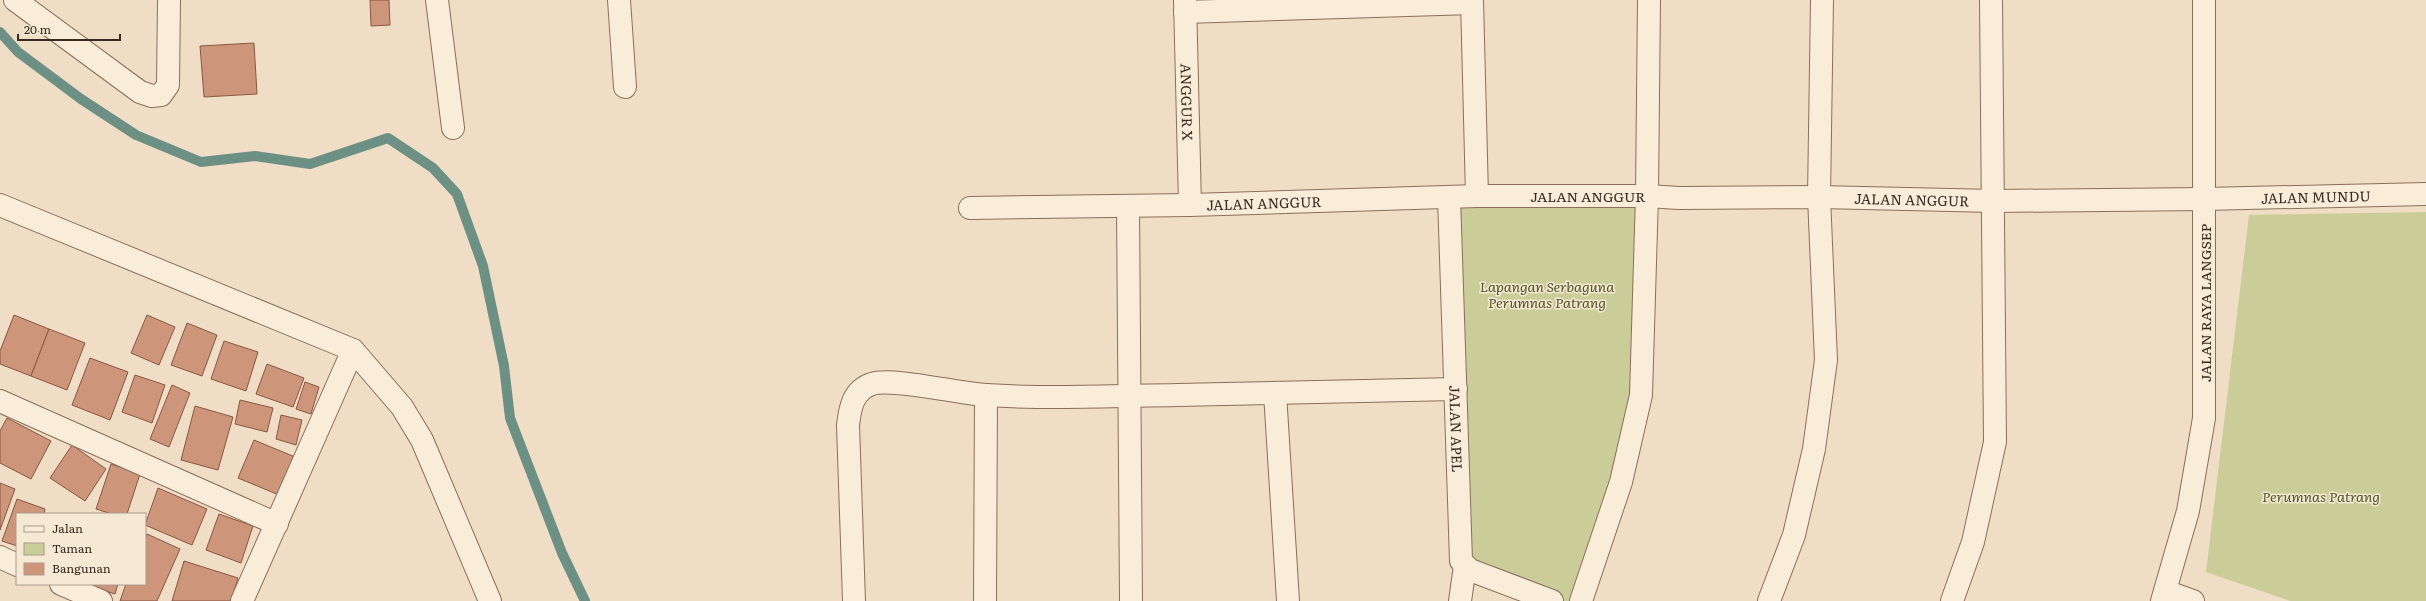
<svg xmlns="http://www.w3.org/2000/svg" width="2426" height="601" viewBox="0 0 2426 601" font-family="Literata,serif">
<rect width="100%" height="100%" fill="#efdec5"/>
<g fill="#cbcd98">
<polygon points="1647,199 1637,398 1580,601 1559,601 1463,563 1450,201"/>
<polygon points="2426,212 2426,601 2290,601 2206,572 2249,215"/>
</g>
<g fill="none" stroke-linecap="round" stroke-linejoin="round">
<polyline stroke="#6d9084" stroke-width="10" points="0,32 18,52 81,99 136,135 201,162 255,156 310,164 388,138 433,168 457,194 483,266 504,366 510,418 562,553 585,601"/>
</g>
<g fill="#cd957a" stroke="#895740">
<polygon points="370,0 389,0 390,25 371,26"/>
<polygon points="254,43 257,94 204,97 200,46"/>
<polygon points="14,315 49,329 31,376 0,364 0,351"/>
<polygon points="147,315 175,327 159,365 131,353"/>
<polygon points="187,323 217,335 202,376 171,365"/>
<polygon points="49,329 85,343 67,390 31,376"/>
<polygon points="224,341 258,352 246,391 211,379"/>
<polygon points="90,358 128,372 110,420 72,405"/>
<polygon points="267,364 304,378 293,407 256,394"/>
<polygon points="135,375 165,385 152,423 122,412"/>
<polygon points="305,382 319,387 311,414 296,409"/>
<polygon points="172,385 190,393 169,447 150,439"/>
<polygon points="240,400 273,408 267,432 235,424"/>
<polygon points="195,406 233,417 218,470 181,460"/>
<polygon points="281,415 302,420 296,445 276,439"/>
<polygon points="7,418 51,441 31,479 0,463 0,431"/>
<polygon points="254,440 295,457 279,495 238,478"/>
<polygon points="72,445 106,469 85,501 50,478"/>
<polygon points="111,464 140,474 127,514 112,514 96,509"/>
<polygon points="0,483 15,489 0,530"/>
<polygon points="158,488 207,509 192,545 145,525"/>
<polygon points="17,499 45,509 44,514 17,514 17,546 2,541"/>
<polygon points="219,514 253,526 241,563 206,550"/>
<polygon points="147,534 180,549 157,601 120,601 126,584 145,584 145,540"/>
<polygon points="184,561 238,578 231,601 172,601"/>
<polygon points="83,584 118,584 115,594"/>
</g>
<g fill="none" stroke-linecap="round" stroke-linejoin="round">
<defs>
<g id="minor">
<polyline points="15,0 140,92 152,96 161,95 168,85 169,0"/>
<polyline points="437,0 453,128"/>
<polyline points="619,0 625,87"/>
<path id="s1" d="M 1185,0 L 1190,205"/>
<polyline points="1472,0 1477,196"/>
<polyline points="1185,12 1472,3"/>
<path id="s2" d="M 1449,197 L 1461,561 L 1470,570 L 1552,601"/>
<polyline points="0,205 353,350 242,601"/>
<polyline points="1128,206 1131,601"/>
<path id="s3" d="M 970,208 L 1190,205 L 1477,196 L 1647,196 L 1679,198 L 1819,197 L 1994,201 L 2205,199 L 2426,194"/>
<polyline points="353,350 402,407 422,440 490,601"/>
<polyline points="1275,393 1288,601"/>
<polyline points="0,401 277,524"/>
<polyline points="0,557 17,565"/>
<polyline points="61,584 101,601"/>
<polyline points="2165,591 2193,601"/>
<path d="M 854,601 L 848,425 C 850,408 853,390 872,384 C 892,377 961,394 986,395 C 1050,399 1114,396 1178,395 C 1270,393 1363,391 1456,389"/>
<polyline points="985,601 986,395"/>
<polyline points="1460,601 1465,566"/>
<polyline points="1581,601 1621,482 1641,395 1647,196 1649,0"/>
<polyline points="1769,601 1794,535 1814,449 1826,360 1819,197 1822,0"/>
<polyline points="1952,601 1973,542 1995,442 1991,0"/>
<polyline points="2162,601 2188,511 2204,418 2204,0"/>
</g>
</defs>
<use href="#minor" stroke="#8a6f5b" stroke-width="24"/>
<use href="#minor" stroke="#f9ecd8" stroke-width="22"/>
</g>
<g text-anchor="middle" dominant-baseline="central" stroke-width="3" stroke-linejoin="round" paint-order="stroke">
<g font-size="14" fill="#39291f" stroke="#f6e9d4">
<text stroke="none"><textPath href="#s1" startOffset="102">ANGGUR X</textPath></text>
<text stroke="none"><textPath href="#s3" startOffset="618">JALAN ANGGUR</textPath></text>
<text stroke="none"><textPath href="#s3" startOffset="1346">JALAN MUNDU</textPath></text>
<text stroke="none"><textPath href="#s3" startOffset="942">JALAN ANGGUR</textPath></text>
<text stroke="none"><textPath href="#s3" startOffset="294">JALAN ANGGUR</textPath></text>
<text transform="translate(2205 303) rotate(-90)">JALAN RAYA LANGSEP</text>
<text stroke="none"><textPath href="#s2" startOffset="232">JALAN APEL</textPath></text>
</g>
<g font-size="14" font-style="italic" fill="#4e5625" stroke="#f6e9d4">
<text x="1547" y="286">Lapangan Serbaguna<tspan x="1547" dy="16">Perumnas Patrang</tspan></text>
<text x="2321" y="496">Perumnas Patrang</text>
</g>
</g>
<rect x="16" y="513" width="130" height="72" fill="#f6e9d4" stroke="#aa9c8c"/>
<rect x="24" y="526" width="20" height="6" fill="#f9ecd8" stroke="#aa9c8c"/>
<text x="52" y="533" font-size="12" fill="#39291f">Jalan</text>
<rect x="24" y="543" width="20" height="12" fill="#cbcd98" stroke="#aa9c8c"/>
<text x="52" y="553" font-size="12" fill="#39291f">Taman</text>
<rect x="24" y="563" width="20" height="12" fill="#cd957a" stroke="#aa9c8c"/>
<text x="52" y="573" font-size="12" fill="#39291f">Bangunan</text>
<path d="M18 34v6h102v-6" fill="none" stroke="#39291f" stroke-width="2"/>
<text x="24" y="34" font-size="12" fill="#39291f" stroke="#f6e9d4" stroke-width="3" paint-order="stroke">20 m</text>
</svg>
